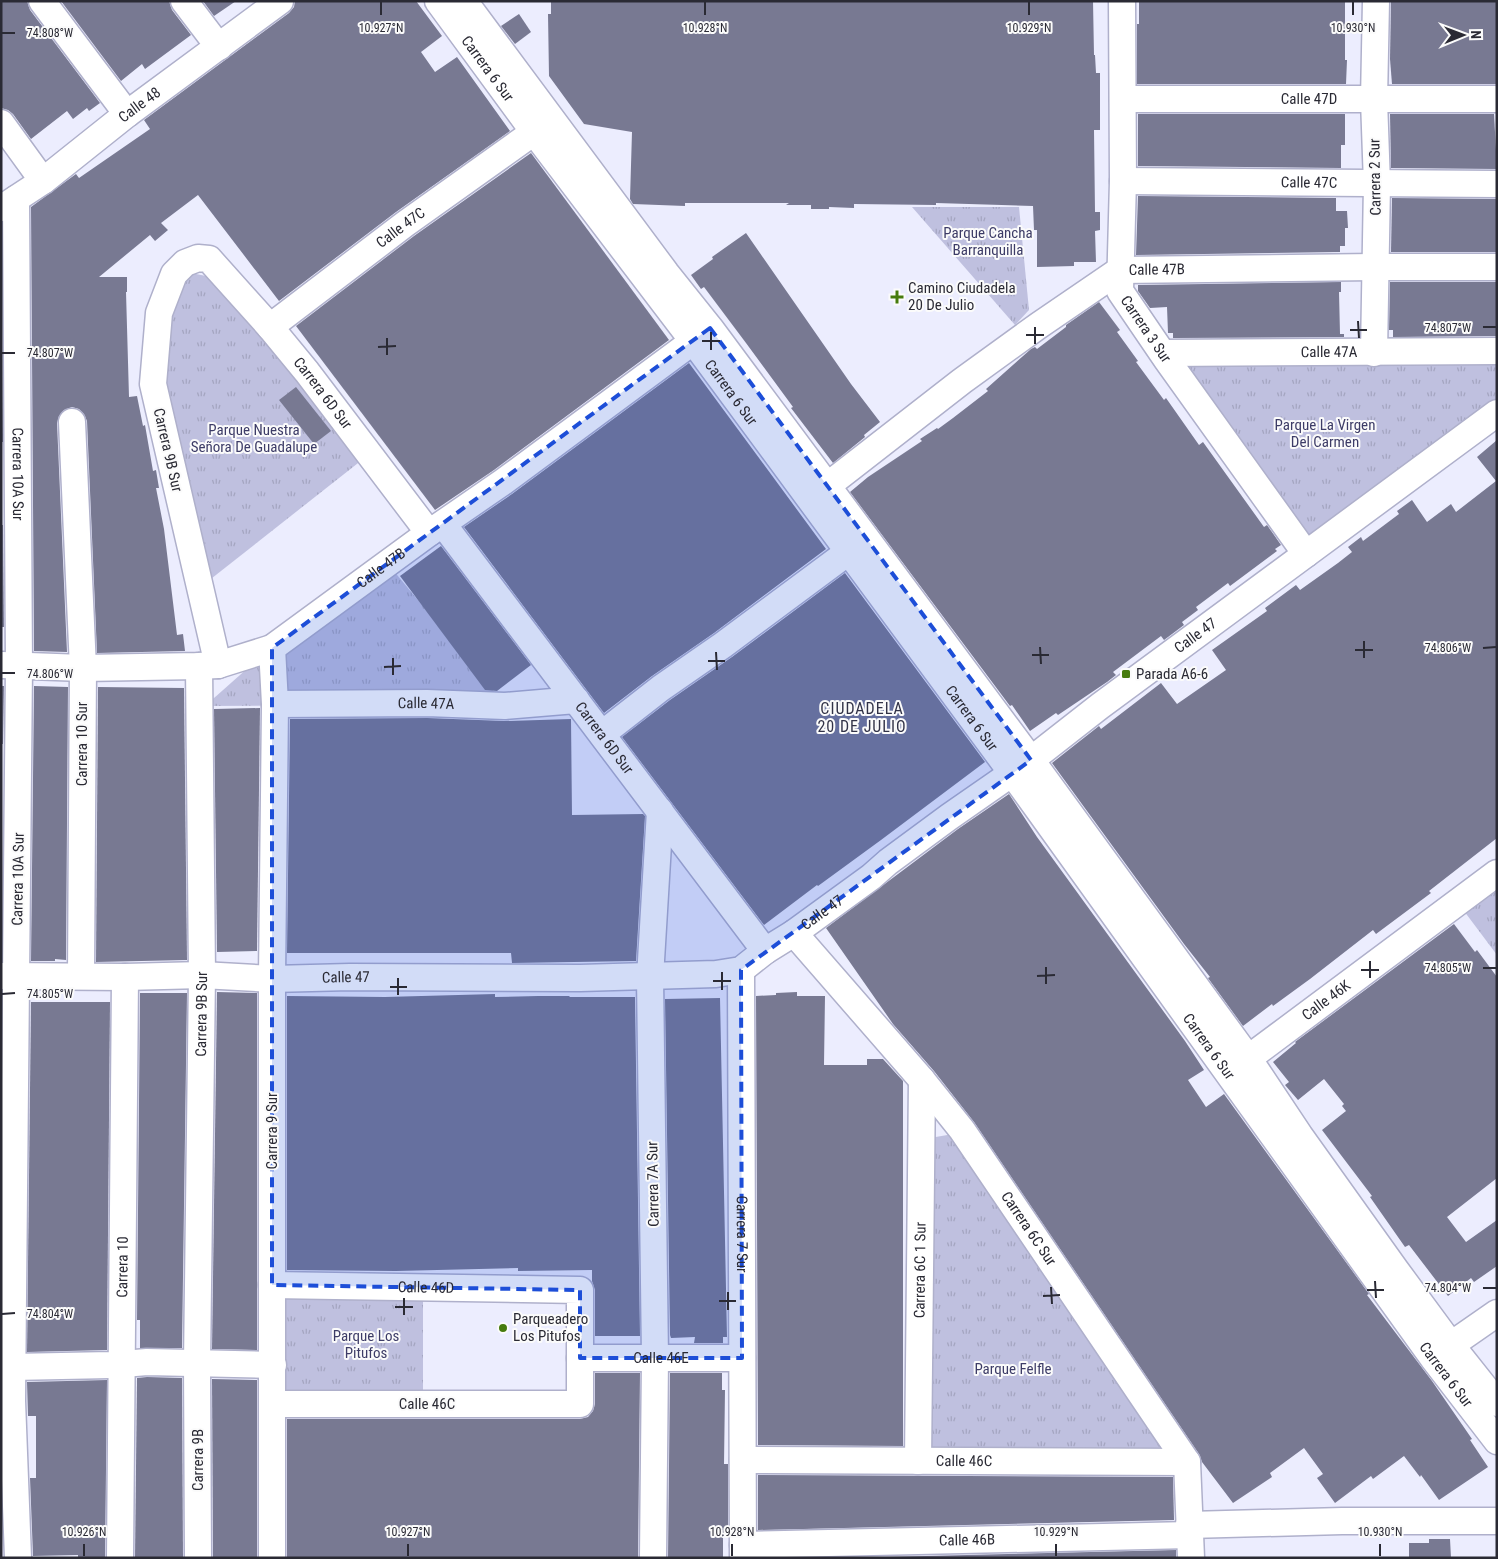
<svg xmlns="http://www.w3.org/2000/svg" width="1498" height="1559" viewBox="0 0 1498 1559" font-family="'Roboto Condensed',sans-serif">
<defs>
<pattern id="park-tufts" width="24" height="20" patternUnits="userSpaceOnUse" patternTransform="scale(1.25)"><rect width="24" height="20" fill="#bfc0df"/><path d="M3 7l-1-3M5 7V3M7 7l1-3M15 17l-1-3M17 17v-4M19 17l1-3" fill="none" stroke="#a4a5c0"/></pattern>
</defs>
<rect width="100%" height="100%" fill="#ecedfe"/>
<g fill="url(#park-tufts)">
<polygon points="912,207 1019,207 1029,310 1015,325"/>
<polygon points="191,273 216,278 367,456 207,582 157,384 161,309"/>
<polygon points="1497,351 1497,411 1306,546 1168,353"/>
<polygon points="388,564 504,704 205,706 249,667"/>
<polygon points="1497,880 1497,955 1461,907"/>
<polygon points="959,1133 1182,1459 924,1459 924,1139"/>
<polygon points="279,1290 423,1292 423,1399 278,1399"/>
</g>
<g fill="#787992">
<polygon points="1,1 27,1 30,10 100,103 89,111 87,108 73,119 67,111 31,139 13,114 8,110 1,108"/>
<polygon points="61,1 169,1 172,10 191,35 145,69 142,64 121,81"/>
<polygon points="203,1 236,1 214,16"/>
<polygon points="295,1 416,1 442,36 421,52 435,72 457,57 510,131 396,212 279,301 198,195 161,223 168,230 155,241 150,235 99,277 127,277 127,292 126,292 129,397 137,396 143,426 145,425 153,471 156,470 159,488 156,488 164,529 177,635 183,634 185,651 97,653 87,421 84,414 79,409 72,407 64,410 59,416 57,423 67,652 34,651 31,207 76,174 79,178 150,129 144,120 289,13 294,7"/>
<polygon points="551,1 1093,1 1094,55 1095,55 1096,73 1100,73 1100,130 1094,130 1095,212 1100,212 1100,230 1095,231 1096,262 1074,262 1074,266 1037,267 1037,230 1034,230 1033,206 936,203 936,205 854,204 854,208 829,207 829,209 811,209 811,205 786,205 789,203 685,203 685,206 633,204 630,199 632,132 584,124 549,76 548,14 551,14"/>
<polygon points="1139,1 1345,1 1345,60 1347,60 1346,84 1137,84 1137,24 1139,24"/>
<polygon points="1391,1 1496,1 1497,84 1392,84 1390,59"/>
<polygon points="519,14 531,32 515,44 501,26"/>
<polygon points="1138,114 1345,114 1345,145 1341,145 1341,168 1138,166"/>
<polygon points="1390,114 1494,114 1497,169 1391,168"/>
<polygon points="531,153 669,340 494,470 435,510 296,326 414,236"/>
<polygon points="1138,196 1336,198 1336,211 1347,211 1348,228 1345,228 1345,246 1340,246 1340,252 1136,255"/>
<polygon points="1392,198 1497,199 1497,252 1391,252"/>
<polygon points="746,233 851,384 880,422 864,435 865,437 833,463 791,408 793,407 746,343 704,287 701,289 691,275 713,259 712,257"/>
<polygon points="1,245 3,442 1,442"/>
<polygon points="1341,282 1341,292 1339,292 1340,334 1344,334 1344,337 1173,338 1173,333 1168,333 1167,307 1150,308 1138,291 1138,285"/>
<polygon points="1390,282 1497,282 1497,336 1393,337 1393,330 1389,330"/>
<polygon points="1099,302 1120,330 1117,332 1138,361 1136,362 1164,400 1166,398 1199,445 1203,442 1264,527 1267,525 1281,545 1275,549 1277,551 1230,586 1228,583 1196,607 1198,610 1182,622 1184,625 1164,640 1161,636 1113,672 1116,675 1107,682 1058,715 1056,713 1030,731 1012,705 1010,706 850,492 868,477 922,441 920,439 937,428 938,429 953,418 988,391 986,389 1031,349 1035,347 1037,349 1066,327 1066,325"/>
<polygon points="689,363 826,549 714,633 652,676 604,713 464,527 512,494"/>
<polygon points="296,387 331,431 314,444 279,400"/>
<polygon points="1497,440 1497,838 1429,891 1431,893 1376,934 1373,930 1310,979 1273,1006 1272,1004 1243,1026 1208,978 1210,977 1184,944 1052,763 1099,726 1101,729 1161,683 1177,704 1226,670 1212,650 1267,611 1265,608 1296,585 1300,590 1338,563 1352,552 1348,547 1361,537 1363,541 1399,514 1397,511 1412,500 1427,522 1451,504 1456,512 1496,481 1477,457"/>
<polygon points="1,525 3,525 4,627 1,627"/>
<polygon points="441,546 531,665 497,691 485,690 400,576"/>
<polygon points="845,573 985,762 881,840 818,886 817,885 764,925 622,737 670,700 732,657"/>
<polygon points="1,686 4,686 3,744 1,744"/>
<polygon points="34,686 68,687 66,960 55,959 55,961 31,961"/>
<polygon points="98,687 184,688 187,960 96,962"/>
<polygon points="260,708 257,951 217,952 214,709"/>
<polygon points="427,718 504,721 571,719 572,815 643,814 645,816 636,961 512,963 511,953 287,953 290,719"/>
<polygon points="1009,794 1037,837 1185,1041 1204,1070 1188,1080 1206,1107 1224,1094 1369,1294 1367,1295 1432,1381 1472,1439 1470,1440 1488,1467 1439,1500 1421,1475 1420,1477 1404,1456 1373,1479 1371,1476 1335,1503 1317,1478 1323,1474 1304,1448 1270,1473 1272,1477 1233,1503 1202,1462 1199,1454 974,1122 934,1071 893,1024 826,928 958,829"/>
<polygon points="1454,924 1475,952 1477,950 1497,977 1497,1178 1447,1217 1466,1242 1497,1220 1497,1266 1474,1282 1471,1278 1448,1296 1409,1245 1405,1247 1370,1197 1372,1196 1322,1130 1346,1111 1342,1106 1344,1104 1324,1079 1298,1100 1285,1085 1289,1082 1273,1062 1296,1043 1295,1042"/>
<polygon points="217,992 257,993 257,1350 212,1349"/>
<polygon points="797,992 797,996 825,996 824,1065 867,1065 867,1059 883,1059 903,1081 903,1446 758,1445 756,996 776,995 776,993"/>
<polygon points="140,993 187,993 182,1348 140,1348 140,1320 137,1320"/>
<polygon points="495,994 495,997 538,996 569,996 570,997 635,997 640,1336 595,1336 595,1290 592,1281 592,1270 518,1271 518,1268 396,1271 287,1270 287,996 385,997"/>
<polygon points="720,998 727,1337 723,1337 723,1343 694,1343 695,1337 671,1338 670,1335 665,999"/>
<polygon points="31,1002 110,1002 107,1350 27,1352"/>
<polygon points="595,1373 640,1373 638,1558 287,1558 287,1419 580,1419 588,1417 593,1411 595,1404"/>
<polygon points="670,1373 722,1373 722,1390 725,1390 724,1464 728,1464 728,1533 723,1533 723,1558 668,1558"/>
<polygon points="147,1377 182,1378 183,1558 135,1558 137,1378"/>
<polygon points="212,1379 257,1380 257,1558 213,1558"/>
<polygon points="107,1380 105,1558 78,1558 78,1555 33,1556 30,1478 36,1478 36,1416 28,1416 27,1382"/>
<polygon points="758,1475 1173,1477 1174,1520 758,1530"/>
<polygon points="1429,1539 1450,1539 1451,1558 1409,1558 1409,1543 1429,1543"/>
<polygon points="1176,1550 1176,1558 844,1558"/>
</g>
<g fill="none" stroke-linecap="round" stroke-linejoin="round">
<defs>
<g id="minor">
<polyline points="42,1 127,114"/>
<polyline points="184,1 219,47"/>
<path id="s1" d="M 438,1 L 534,132 L 693,341 L 1012,773 L 1433,1358 L 1497,1441"/>
<polyline points="464,1 666,273 710,328 1031,760 1248,1058 1300,1136 1395,1269 1451,1345 1497,1403"/>
<path id="s2" d="M 1122,1 L 1123,181 L 1120,291 L 1167,360 L 1306,554"/>
<path id="s3" d="M 1123,99 L 1497,99"/>
<polyline points="1,123 43,181"/>
<path id="s4" d="M 1123,181 L 1497,184"/>
<path id="s5" d="M 16,199 L 19,666 L 12,1401 L 18,1558"/>
<path id="s6" d="M 2,208 L 43,181 L 127,114 L 280,1"/>
<path id="s7" d="M 270,327 L 405,224 L 534,132"/>
<path id="s8" d="M 1163,353 L 1497,351"/>
<polyline points="1374,353 1377,184 1374,100 1376,1"/>
<polyline points="72,422 83,668 81,975"/>
<path id="s9" d="M 827,486 L 962,381 L 1038,326 L 1120,270 L 1375,267 L 1497,267"/>
<path id="s10" d="M 443,524 L 765,951"/>
<path id="s11" d="M 2,665 L 83,668 L 199,666 L 218,665 L 272,648 L 429,533 L 503,482 L 707,331"/>
<path id="s12" d="M 218,665 L 153,384 L 159,313 L 174,274 L 185,263 L 198,258 L 209,259 L 270,327 L 307,372 L 429,533"/>
<path id="s13" d="M 275,704 L 427,703 L 505,706 L 576,700"/>
<polyline points="602,734 661,688 723,645 863,541"/>
<path id="s14" d="M 794,933 L 922,1080 L 962,1130 L 1187,1462 L 1191,1558"/>
<path id="s15" d="M 741,970 L 743,1558"/>
<path id="s16" d="M 1,976 L 125,977 L 202,975 L 272,979 L 350,977 L 580,978 L 716,974 L 741,970 L 765,951 L 794,933 L 871,877 L 888,862 L 949,817 L 1031,760 L 1100,706 L 1497,413"/>
<path id="s17" d="M 1234,1069 L 1497,873"/>
<path id="s18" d="M 272,1285 L 580,1290 L 580,1404 L 273,1404"/>
<polyline points="1438,1354 1497,1313"/>
<path id="s19" d="M 580,1358 L 742,1358"/>
<polyline points="12,1367 111,1365 147,1362 273,1365"/>
<path id="s20" d="M 743,1460 L 1187,1462"/>
<path id="s21" d="M 918,1461 L 922,1080"/>
<polyline points="1189,1525 1342,1521 1497,1521"/>
<path id="s22" d="M 743,1545 L 1190,1535"/>
<path id="s23" d="M 120,1558 L 125,977"/>
<path id="s24" d="M 198,1558 L 197,1363 L 202,975 L 199,666"/>
<polyline points="272,1558 272,979 275,704 272,648"/>
<polyline points="653,1558 655,1358 650,977 660,811"/>
</g>
</defs>
<use href="#minor" stroke="#afb0cb" stroke-width="29"/>
<use href="#minor" stroke="#fff" stroke-width="26"/>
</g>
<path fill="#1d4ed8" fill-opacity="0.2" stroke="#1d4ed8" stroke-width="4" stroke-dasharray="10 6" stroke-linejoin="round" d="M 710,328 L 1031,760 L 741,970 L 742,1358 L 580,1358 L 580,1290 L 272,1285 L 272,648 Z"/>
<path fill="none" stroke="#2a2a34" stroke-width="2" d="M 381,2 L 381,15M 705,2 L 705,15M 1029,2 L 1029,15M 1353,2 L 1353,15M 2,33 L 15,33M 1358,321 L 1359,338M 1035,327 L 1035,344M 1483,327 L 1496,327M 1350,330 L 1367,330M 711,332 L 711,350M 1026,335 L 1044,335M 387,338 L 387,355M 702,341 L 720,341M 378,347 L 396,346M 2,353 L 15,353M 1364,641 L 1364,658M 1040,647 L 1041,664M 1483,648 L 1496,647M 1355,650 L 1373,650M 716,652 L 717,670M 1032,655 L 1049,655M 393,658 L 393,675M 708,661 L 725,661M 384,667 L 401,666M 2,673 L 15,673M 1370,961 L 1370,978M 1046,967 L 1046,984M 1483,968 L 1496,968M 1361,970 L 1379,970M 722,972 L 722,990M 1037,976 L 1055,975M 398,978 L 398,995M 713,981 L 731,981M 390,987 L 407,987M 2,994 L 15,993M 1375,1281 L 1376,1298M 1051,1287 L 1052,1304M 1483,1288 L 1496,1288M 1367,1290 L 1384,1290M 728,1292 L 728,1310M 1043,1296 L 1060,1295M 404,1298 L 404,1315M 719,1301 L 736,1301M 395,1307 L 413,1307M 2,1314 L 15,1313M 84,1544 L 84,1556M 408,1544 L 408,1556M 732,1544 L 732,1556M 1056,1544 L 1056,1556M 1380,1544 L 1380,1556"/>
<g fill="#467b0d" stroke="#fbfbfb" stroke-width="2">
<path d="M894.5 289.5h5v5h5v5h-5v5h-5v-5h-5v-5h5z"/>
<rect x="1121" y="669" width="10" height="10" rx="2.5"/>
<circle cx="503" cy="1328" r="5"/>
</g>
<g text-anchor="middle" dominant-baseline="central" stroke-width="4" stroke-linejoin="round" paint-order="stroke">
<g font-size="15" fill="#2a2a34" stroke="#fbfbfb">
<text stroke="none"><textPath href="#s1" startOffset="84">Carrera 6 Sur</textPath></text>
<text stroke="none"><textPath href="#s3" startOffset="186">Calle 47D</textPath></text>
<text stroke="none"><textPath href="#s6" startOffset="172">Calle 48</textPath></text>
<text transform="translate(1375 177) rotate(-91)">Carrera 2 Sur</text>
<text stroke="none"><textPath href="#s4" startOffset="186">Calle 47C</textPath></text>
<text stroke="none"><textPath href="#s7" startOffset="164">Calle 47C</textPath></text>
<text stroke="none"><textPath href="#s9" startOffset="401">Calle 47B</textPath></text>
<text stroke="none"><textPath href="#s2" startOffset="336">Carrera 3 Sur</textPath></text>
<text stroke="none"><textPath href="#s8" startOffset="166">Calle 47A</textPath></text>
<text stroke="none"><textPath href="#s1" startOffset="489">Carrera 6 Sur</textPath></text>
<text stroke="none"><textPath href="#s12" startOffset="618">Carrera 6D Sur</textPath></text>
<text transform="translate(168 450) rotate(77)">Carrera 9B Sur</text>
<text stroke="none"><textPath href="#s5" startOffset="275">Carrera 10A Sur</textPath></text>
<text stroke="none"><textPath href="#s11" startOffset="408">Calle 47B</textPath></text>
<text stroke="none"><textPath href="#s16" startOffset="1305">Calle 47</textPath></text>
<text stroke="none"><textPath href="#s13" startOffset="151">Calle 47A</textPath></text>
<text stroke="none"><textPath href="#s1" startOffset="894">Carrera 6 Sur</textPath></text>
<text stroke="none"><textPath href="#s10" startOffset="268">Carrera 6D Sur</textPath></text>
<text transform="translate(82 744) rotate(-90)">Carrera 10 Sur</text>
<text transform="translate(18 879) rotate(-89)">Carrera 10A Sur</text>
<text stroke="none"><textPath href="#s16" startOffset="840">Calle 47</textPath></text>
<text stroke="none"><textPath href="#s16" startOffset="345">Calle 47</textPath></text>
<text stroke="none"><textPath href="#s17" startOffset="115">Calle 46K</textPath></text>
<text stroke="none"><textPath href="#s24" startOffset="544">Carrera 9B Sur</textPath></text>
<text stroke="none"><textPath href="#s1" startOffset="1299">Carrera 6 Sur</textPath></text>
<text transform="translate(272 1131) rotate(-90)">Carrera 9 Sur</text>
<text transform="translate(653 1184) rotate(-91)">Carrera 7A Sur</text>
<text stroke="none"><textPath href="#s14" startOffset="378">Carrera 6C Sur</textPath></text>
<text stroke="none"><textPath href="#s15" startOffset="264">Carrera 7 Sur</textPath></text>
<text stroke="none"><textPath href="#s23" startOffset="291">Carrera 10</textPath></text>
<text stroke="none"><textPath href="#s21" startOffset="191">Carrera 6C 1 Sur</textPath></text>
<text stroke="none"><textPath href="#s18" startOffset="154">Calle 46D</textPath></text>
<text stroke="none"><textPath href="#s19" startOffset="81">Calle 46E</textPath></text>
<text stroke="none"><textPath href="#s1" startOffset="1704">Carrera 6 Sur</textPath></text>
<text x="427" y="1404">Calle 46C</text>
<text transform="translate(198 1460) rotate(-90)">Carrera 9B</text>
<text stroke="none"><textPath href="#s20" startOffset="221">Calle 46C</textPath></text>
<text stroke="none"><textPath href="#s22" startOffset="224">Calle 46B</textPath></text>
</g>
<g font-size="15" fill="#3d3c67" stroke="#fbfbfb">
<text x="988" y="233">Parque Cancha<tspan x="988" dy="17">Barranquilla</tspan></text>
<text x="1325" y="425">Parque La Virgen<tspan x="1325" dy="17">Del Carmen</tspan></text>
<text x="254" y="430">Parque Nuestra<tspan x="254" dy="17">Señora De Guadalupe</tspan></text>
<text x="366" y="1336">Parque Los<tspan x="366" dy="17">Pitufos</tspan></text>
<text x="1013" y="1369">Parque Felfle</text>
</g>
<g font-size="15" fill="#2a2a34" stroke="#fbfbfb" text-anchor="start">
<text x="908" y="288">Camino Ciudadela<tspan x="908" dy="17">20 De Julio</tspan></text>
<text x="1136" y="674">Parada A6-6</text>
<text x="513" y="1319">Parqueadero<tspan x="513" dy="17">Los Pitufos</tspan></text>
</g>
<g font-size="16" letter-spacing="1" fill="#323348" stroke="#fbfbfb">
<text x="862" y="708">CIUDADELA<tspan x="862" dy="18">20 DE JULIO</tspan></text>
</g>
</g>
<g font-size="12" text-anchor="middle" fill="#2a2a34" stroke="#fbfbfb" stroke-width="4" stroke-linejoin="round" paint-order="stroke">
<text x="381" y="32">10.927°N</text>
<text x="705" y="32">10.928°N</text>
<text x="1029" y="32">10.929°N</text>
<text x="1353" y="32">10.930°N</text>
<text x="50" y="37">74.808°W</text>
<text x="1448" y="332">74.807°W</text>
<text x="50" y="357">74.807°W</text>
<text x="1448" y="652">74.806°W</text>
<text x="50" y="678">74.806°W</text>
<text x="1448" y="972">74.805°W</text>
<text x="50" y="998">74.805°W</text>
<text x="1448" y="1292">74.804°W</text>
<text x="50" y="1318">74.804°W</text>
<text x="84" y="1536">10.926°N</text>
<text x="408" y="1536">10.927°N</text>
<text x="732" y="1536">10.928°N</text>
<text x="1056" y="1536">10.929°N</text>
<text x="1380" y="1536">10.930°N</text>
</g>
<rect width="1498" height="1559" fill="none" stroke="#2a2a34" stroke-width="5"/>
<g transform="translate(1463 35) rotate(89)" stroke="#fbfbfb" stroke-width="4" paint-order="stroke">
<path d="M0-4L9 19L0 12L-9 19Z" fill="#2a2a34"/>
<text y="-8" font-size="14" font-weight="bold" text-anchor="middle" fill="#2a2a34">N</text>
</g>
</svg>
